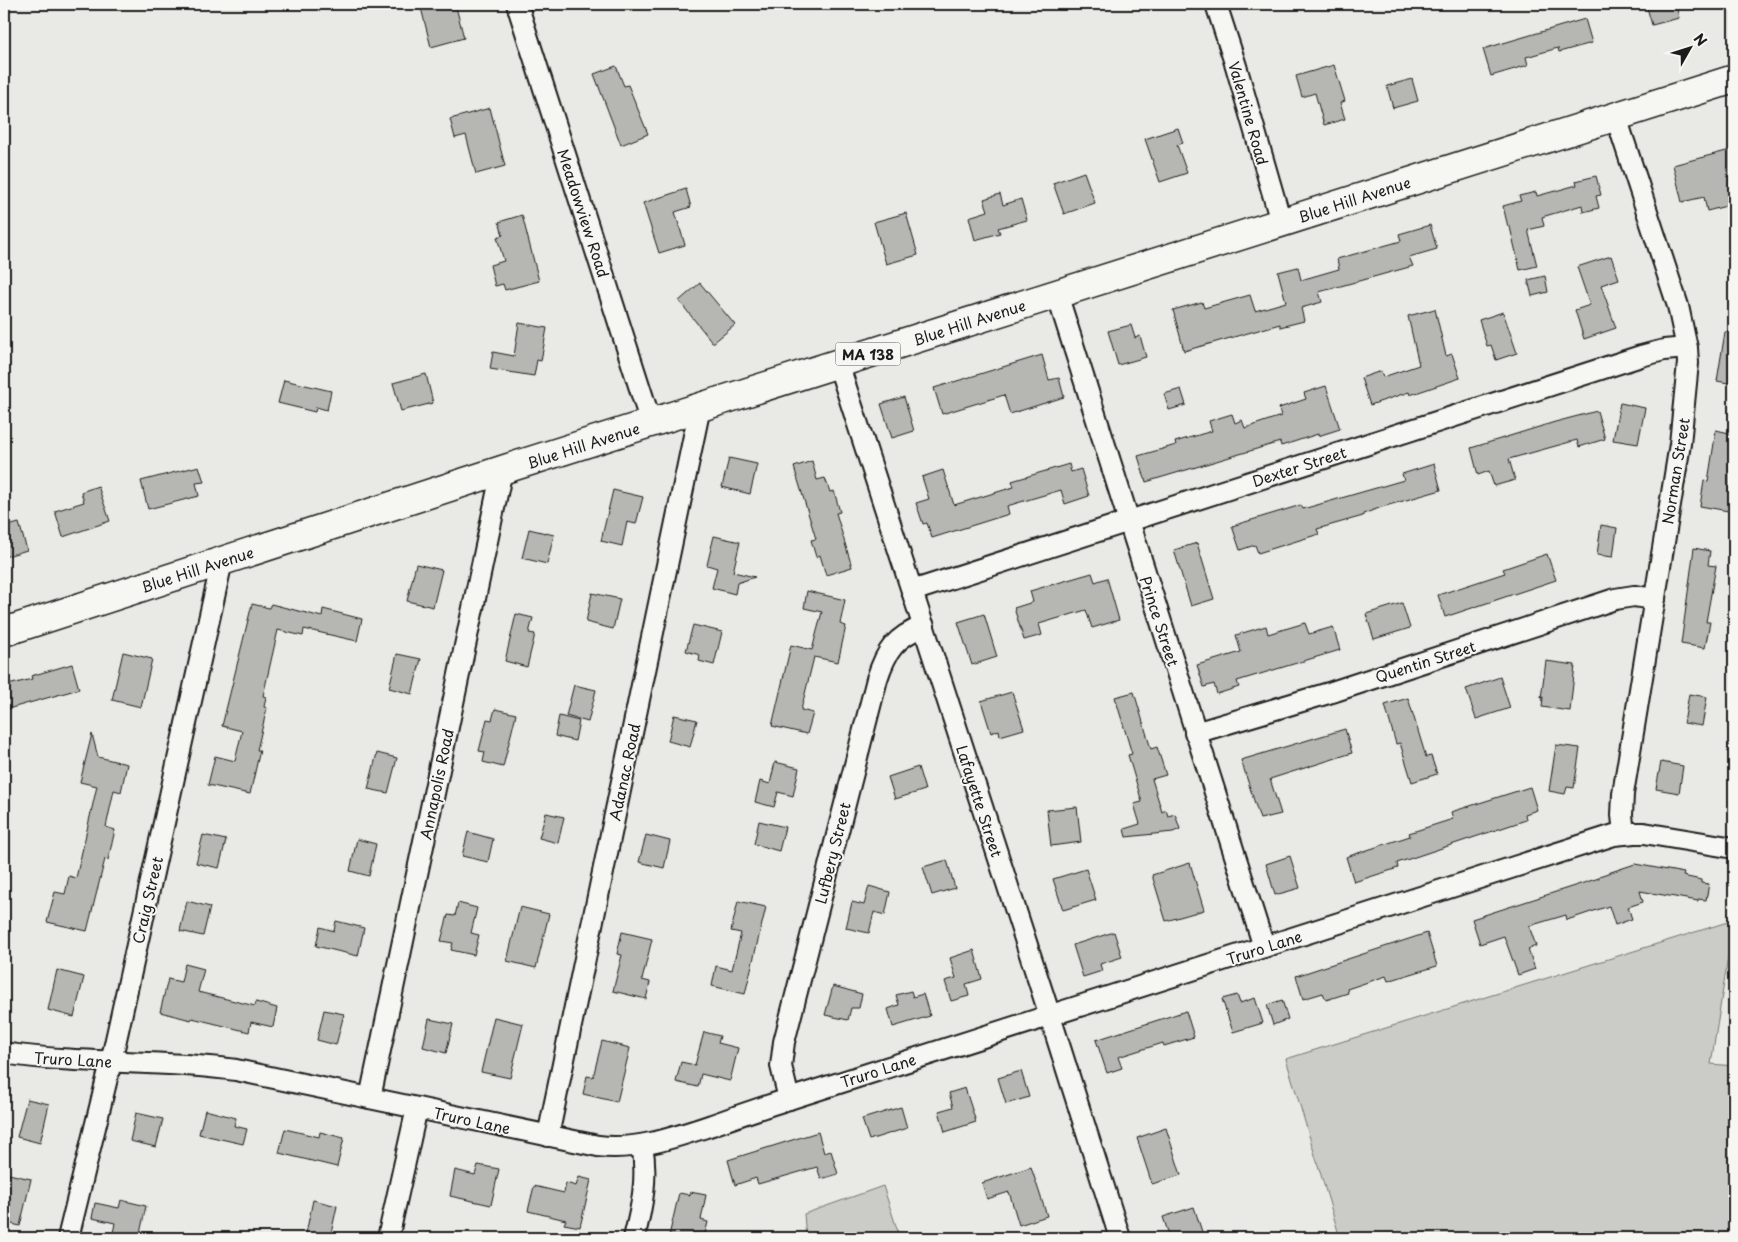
<svg xmlns="http://www.w3.org/2000/svg" width="1738" height="1242" viewBox="0 0 1738 1242" font-family="'Playpen Sans',sans-serif">
<rect width="100%" height="100%" fill="#e9e9e5"/>
<filter id="ink" filterUnits="userSpaceOnUse"><feTurbulence type="fractalNoise" baseFrequency=".02" numOctaves="2"/><feDisplacementMap in="SourceGraphic" scale="10" xChannelSelector="R" yChannelSelector="G"/><feConvolveMatrix kernelMatrix="1 2 1 2 8 2 1 2 1" color-interpolation-filters="sRGB"/></filter>
<g filter="url(#ink)">
<g fill="#cbcbc7" stroke="#747472">
<polygon points="1734,920 1711,1064 1734,1066 1734,1238 1340,1238 1286,1059"/>
<polygon points="883,1186 900,1238 806,1238 804,1214"/>
</g>
<g fill="#b6b6b3" stroke="#1c1c1c">
<polygon points="420,4 451,4 452,8 456,7 464,38 431,47"/>
<polygon points="1646,4 1676,4 1679,18 1652,25"/>
<polygon points="1585,19 1592,43 1559,52 1558,48 1526,57 1528,65 1491,76 1483,49"/>
<polygon points="1334,65 1345,101 1340,103 1345,119 1324,125 1315,93 1302,97 1296,76"/>
<polygon points="616,66 624,86 628,85 648,134 621,145 594,74"/>
<polygon points="1412,79 1418,101 1393,108 1387,86"/>
<polygon points="490,108 505,166 476,174 466,135 455,138 450,119"/>
<polygon points="1178,128 1183,143 1177,145 1187,173 1160,182 1145,139"/>
<polygon points="1734,149 1734,204 1707,211 1704,197 1682,202 1673,165"/>
<polygon points="1084,172 1095,203 1064,214 1053,183"/>
<polygon points="1596,176 1601,195 1596,196 1599,208 1583,212 1582,205 1542,217 1544,226 1528,230 1537,266 1520,270 1510,227 1508,227 1503,206 1521,201 1519,196 1536,192 1537,196 1577,185 1576,181"/>
<polygon points="686,189 691,207 675,212 685,245 659,253 643,203"/>
<polygon points="1000,194 1003,205 1021,199 1027,220 998,228 1000,233 975,240 969,217 988,211 984,199"/>
<polygon points="906,213 918,255 886,264 874,222"/>
<polygon points="522,215 539,281 505,290 503,284 495,286 490,265 504,261 497,237 503,235 499,222"/>
<polygon points="1430,225 1437,249 1409,257 1413,266 1319,292 1322,302 1301,308 1304,321 1280,327 1280,324 1184,351 1173,310 1202,302 1204,308 1250,295 1255,311 1286,302 1278,272 1298,267 1301,280 1339,269 1337,259 1401,241 1399,234"/>
<polygon points="1611,256 1619,279 1601,285 1616,328 1584,339 1575,310 1590,305 1577,267"/>
<polygon points="1545,276 1548,292 1532,296 1528,280"/>
<polygon points="700,283 735,325 713,343 679,301"/>
<polygon points="1435,309 1446,356 1452,354 1460,378 1410,395 1409,392 1370,405 1361,378 1381,371 1383,377 1419,365 1408,316"/>
<polygon points="1503,312 1517,353 1496,360 1491,345 1487,346 1479,320"/>
<polygon points="519,323 547,328 541,361 537,360 534,376 490,369 493,352 514,356"/>
<polygon points="1131,325 1135,338 1140,336 1146,357 1118,365 1108,331"/>
<polygon points="1725,332 1734,332 1734,384 1717,381"/>
<polygon points="1042,355 1049,380 1059,378 1064,397 1010,414 1004,395 942,414 934,388"/>
<polygon points="426,374 433,403 401,411 393,383"/>
<polygon points="284,380 331,391 327,410 316,407 315,412 278,403"/>
<polygon points="1326,386 1340,429 1318,436 1318,434 1281,446 1280,442 1146,482 1138,456 1176,445 1175,442 1212,431 1209,421 1232,414 1235,423 1242,420 1245,428 1281,416 1279,408 1306,399 1304,393"/>
<polygon points="1181,389 1186,405 1169,410 1164,394"/>
<polygon points="904,397 914,431 892,438 881,404"/>
<polygon points="1620,403 1645,408 1638,444 1613,440"/>
<polygon points="1597,411 1605,439 1579,447 1577,440 1509,459 1515,480 1494,486 1489,471 1478,475 1471,448 1555,422"/>
<polygon points="1716,430 1734,434 1734,512 1700,506 1704,481 1708,482"/>
<polygon points="729,458 757,464 750,494 722,487"/>
<polygon points="812,461 817,480 825,478 830,492 834,491 840,512 836,513 852,567 826,575 820,555 816,557 811,540 816,539 794,467"/>
<polygon points="1069,464 1071,472 1081,469 1089,496 1065,504 1061,490 1007,506 1009,514 932,538 927,523 923,524 916,503 929,499 922,477 943,470 954,505 1014,487 1012,481"/>
<polygon points="1434,464 1441,490 1382,507 1363,514 1363,516 1317,529 1319,534 1258,553 1255,545 1240,550 1232,526 1301,505 1303,509 1404,480 1402,474"/>
<polygon points="199,466 204,482 196,483 199,496 148,509 141,481"/>
<polygon points="98,486 110,521 63,537 55,511 84,502 81,492"/>
<polygon points="613,490 643,497 636,524 627,522 622,546 601,541"/>
<polygon points="19,523 27,550 4,557 4,527"/>
<polygon points="1601,525 1617,528 1613,557 1597,555"/>
<polygon points="529,529 554,535 547,564 522,558"/>
<polygon points="714,536 740,542 733,572 755,577 737,583 735,594 712,588 717,568 707,565"/>
<polygon points="1197,543 1214,599 1191,606 1174,550"/>
<polygon points="1694,548 1710,551 1708,565 1716,566 1706,622 1710,622 1705,648 1681,644"/>
<polygon points="1547,554 1556,580 1445,617 1438,595 1505,573 1503,569"/>
<polygon points="416,564 442,570 433,607 407,601"/>
<polygon points="1092,573 1095,582 1107,578 1119,620 1092,628 1086,610 1039,624 1042,635 1024,640 1014,608 1033,602 1030,591"/>
<polygon points="807,591 845,600 840,624 846,626 838,662 814,657 801,710 813,713 807,734 772,726 791,645 812,650 822,612 804,608"/>
<polygon points="592,593 620,599 613,629 586,622"/>
<polygon points="1402,603 1410,628 1374,639 1366,614"/>
<polygon points="252,604 269,608 271,604 322,617 323,609 362,619 357,641 304,629 303,636 278,630 263,696 266,697 264,707 267,708 257,750 260,750 250,794 208,785 215,756 235,761 242,731 222,726"/>
<polygon points="516,614 533,618 529,633 535,634 527,667 505,661"/>
<polygon points="984,614 997,657 972,665 958,622"/>
<polygon points="1305,623 1309,634 1333,627 1340,650 1237,681 1239,687 1217,694 1214,684 1204,687 1197,665 1241,652 1236,635 1266,626 1268,634"/>
<polygon points="693,625 722,632 714,665 699,661 700,655 686,651"/>
<polygon points="123,652 152,659 141,707 112,700"/>
<polygon points="397,654 421,659 412,694 389,688"/>
<polygon points="1546,661 1575,665 1570,711 1542,707 1543,697 1541,698"/>
<polygon points="72,664 79,689 4,710 4,686 32,679 31,676"/>
<polygon points="1500,677 1510,708 1476,719 1466,689"/>
<polygon points="574,685 596,690 588,722 566,716"/>
<polygon points="1012,692 1024,729 1000,736 999,730 991,733 981,701"/>
<polygon points="1134,692 1151,749 1157,747 1166,775 1152,779 1162,812 1166,810 1168,816 1175,814 1180,829 1173,832 1126,837 1124,829 1140,824 1134,804 1142,802 1128,755 1132,754 1115,697"/>
<polygon points="1689,694 1707,697 1702,726 1684,723"/>
<polygon points="1408,698 1426,757 1431,756 1437,774 1412,782 1400,743 1396,744 1385,705"/>
<polygon points="495,709 516,714 503,767 483,762 485,752 479,751 487,719 492,720"/>
<polygon points="674,715 697,720 690,747 668,741"/>
<polygon points="559,716 579,721 575,741 555,736"/>
<polygon points="1345,729 1352,753 1270,779 1281,814 1260,819 1241,760"/>
<polygon points="92,734 98,757 127,764 121,792 114,790 106,827 115,830 108,860 105,859 87,931 47,922 55,892 65,894 69,876 76,878 97,786 80,782"/>
<polygon points="1556,745 1580,748 1574,788 1567,787 1565,794 1549,791"/>
<polygon points="377,753 397,758 388,793 368,789"/>
<polygon points="775,762 799,768 793,796 778,792 774,807 755,802 760,781 770,784"/>
<polygon points="1661,762 1683,766 1679,793 1656,789"/>
<polygon points="918,767 925,790 895,799 888,777"/>
<polygon points="1530,787 1537,810 1525,814 1526,820 1397,863 1398,868 1354,882 1346,857 1410,836 1409,833 1453,819 1451,812"/>
<polygon points="1077,807 1081,842 1051,846 1047,810"/>
<polygon points="546,813 564,817 558,843 539,838"/>
<polygon points="759,821 785,827 779,851 754,844"/>
<polygon points="468,832 493,839 488,862 462,856"/>
<polygon points="203,835 226,840 219,868 196,863"/>
<polygon points="646,835 670,841 664,868 639,862"/>
<polygon points="357,839 376,844 369,876 350,871"/>
<polygon points="1290,856 1300,888 1275,895 1266,864"/>
<polygon points="947,860 955,888 932,895 923,867"/>
<polygon points="1190,863 1204,910 1166,921 1152,875"/>
<polygon points="1635,864 1684,873 1683,876 1701,880 1701,883 1709,884 1706,900 1698,899 1698,901 1640,891 1643,902 1628,907 1632,919 1615,925 1609,906 1567,920 1566,915 1529,926 1536,946 1528,949 1535,969 1518,975 1504,936 1480,944 1472,919 1599,878 1599,876"/>
<polygon points="1086,869 1096,900 1063,910 1053,879"/>
<polygon points="869,886 890,892 885,915 874,912 869,933 846,928 852,902 864,905"/>
<polygon points="187,901 210,907 203,936 180,931"/>
<polygon points="738,901 766,907 745,994 712,986 716,966 732,970 741,933 731,931"/>
<polygon points="458,903 477,908 471,933 479,935 474,955 451,950 453,943 441,941 448,915 455,916"/>
<polygon points="520,907 549,914 536,968 507,961"/>
<polygon points="336,921 364,928 358,956 316,946 320,927 334,931"/>
<polygon points="622,932 652,939 642,980 650,982 646,999 613,991 622,955 617,954"/>
<polygon points="1114,932 1122,957 1100,964 1102,971 1083,977 1073,945"/>
<polygon points="1427,933 1437,966 1388,981 1386,976 1347,989 1348,993 1326,1000 1323,993 1303,999 1296,976"/>
<polygon points="974,950 982,979 966,984 969,996 951,1001 945,981 956,978 950,958"/>
<polygon points="185,964 204,969 198,992 255,1006 256,1002 277,1008 273,1027 251,1022 249,1032 192,1018 191,1020 160,1012 168,979 181,982"/>
<polygon points="57,970 84,977 74,1017 48,1010"/>
<polygon points="833,986 862,994 859,1008 851,1008 848,1020 825,1015"/>
<polygon points="911,991 913,997 923,994 930,1016 893,1027 888,1009 899,1005 896,995"/>
<polygon points="1237,995 1240,1003 1255,998 1263,1023 1233,1032 1222,999"/>
<polygon points="1282,1000 1288,1019 1273,1025 1267,1005"/>
<polygon points="324,1010 344,1014 336,1045 317,1040"/>
<polygon points="1186,1011 1194,1037 1164,1046 1163,1043 1118,1057 1122,1068 1107,1073 1096,1040"/>
<polygon points="494,1017 523,1024 510,1078 481,1072"/>
<polygon points="429,1019 453,1024 446,1053 423,1047"/>
<polygon points="704,1032 720,1036 718,1043 738,1048 730,1081 701,1074 698,1087 676,1082 681,1062 695,1065"/>
<polygon points="602,1041 630,1048 617,1102 583,1094 587,1076 593,1077"/>
<polygon points="1021,1071 1029,1097 1006,1104 998,1078"/>
<polygon points="965,1088 976,1122 945,1132 939,1111 953,1107 949,1093"/>
<polygon points="27,1099 49,1104 40,1143 17,1137"/>
<polygon points="901,1107 907,1128 869,1140 862,1119"/>
<polygon points="205,1110 236,1118 234,1126 247,1129 243,1144 199,1134"/>
<polygon points="136,1113 163,1119 156,1147 130,1141"/>
<polygon points="1166,1128 1181,1175 1152,1184 1137,1138"/>
<polygon points="285,1129 319,1137 320,1132 344,1138 337,1167 279,1153"/>
<polygon points="818,1132 824,1153 831,1151 838,1174 821,1179 817,1167 758,1184 756,1178 735,1185 728,1160"/>
<polygon points="478,1165 499,1169 491,1205 450,1196 455,1170 475,1175"/>
<polygon points="1031,1167 1047,1216 1019,1225 1009,1192 987,1199 982,1183"/>
<polygon points="4,1173 31,1179 20,1226 4,1222"/>
<polygon points="579,1177 591,1180 580,1227 564,1224 566,1220 528,1211 534,1186 564,1193 566,1183 576,1186"/>
<polygon points="690,1192 706,1195 701,1220 708,1222 704,1238 679,1238 669,1236 679,1193 690,1195"/>
<polygon points="121,1200 146,1206 139,1238 112,1238 115,1223 92,1218 95,1203 119,1208"/>
<polygon points="313,1200 337,1206 330,1238 305,1238"/>
<polygon points="1194,1207 1204,1238 1170,1238 1163,1217"/>
</g>
<g fill="none" stroke-linecap="round" stroke-linejoin="round">
<defs>
<g id="minor">
<polyline points="517,4 651,423"/>
<polyline points="1216,4 1236,66 1281,222"/>
<polyline points="1616,117 1678,306 1687,348 1688,363 1680,444 1623,794 1622,815 1624,834"/>
<polyline points="1057,294 1264,947"/>
<polyline points="838,363 1050,1016 1120,1238"/>
<polyline points="912,591 1641,356 1664,350 1687,348"/>
<polyline points="1195,733 1332,692 1615,599 1634,596 1655,599"/>
<path d="M 4,1053 C 81,1065 159,1059 236,1070 L 598,1146 C 637,1151 675,1137 712,1125 C 737,1116 763,1107 789,1099 L 1614,835 L 1634,833 L 1644,833 L 1734,848"/>
<polyline points="370,1098 502,470"/>
<path d="M 789,1099 L 781,1066 L 784,1042 L 877,679 C 886,651 895,637 924,626"/>
<polyline points="548,1136 700,407"/>
<polyline points="68,1238 111,1062 222,561"/>
<polyline points="388,1238 417,1108"/>
<path d="M 634,1238 C 642,1207 648,1177 642,1145"/>
</g>
<polyline id="highway" points="4,632 502,470 1734,79"/>
</defs>
<use href="#minor" stroke="#1c1c1c" stroke-width="24"/>
<use href="#highway" stroke="#1c1c1c" stroke-width="31"/>
<use href="#minor" stroke="#f6f6f2" stroke-width="20"/>
<use href="#highway" stroke="#f6f6f2" stroke-width="28"/>
</g>
</g>
<g text-anchor="middle" dominant-baseline="central" stroke-width="4" stroke-linejoin="round" paint-order="stroke">
<rect fill="#f6f6f2" stroke="#5d5d5c" stroke-width="1" x="835.5" y="342.5" width="65" height="23" rx="4"/>
<g font-size="14" font-weight="bold" fill="#1c1c1c">
<text x="868" y="354">MA 138</text>
</g>
<g font-size="15" fill="#1c1c1c" stroke="#f6f6f2">
<text transform="translate(1249 113) rotate(74)">Valentine Road</text>
<text transform="translate(1354 199) rotate(-18)">Blue Hill Avenue</text>
<text transform="translate(584 213) rotate(72)">Meadowview Road</text>
<text transform="translate(969 322) rotate(-18)">Blue Hill Avenue</text>
<text transform="translate(583 445) rotate(-18)">Blue Hill Avenue</text>
<text transform="translate(1299 466) rotate(-18)">Dexter Street</text>
<text transform="translate(1675 471) rotate(-81)">Norman Street</text>
<text transform="translate(197 569) rotate(-18)">Blue Hill Avenue</text>
<text transform="translate(1160 621) rotate(72)">Prince Street</text>
<text transform="translate(1425 661) rotate(-18)">Quentin Street</text>
<text transform="translate(624 772) rotate(-78)">Adanac Road</text>
<text transform="translate(436 784) rotate(-78)">Annapolis Road</text>
<text transform="translate(980 801) rotate(72)">Lafayette Street</text>
<text transform="translate(832 853) rotate(-76)">Lufbery Street</text>
<text transform="translate(147 900) rotate(-77)">Craig Street</text>
<text transform="translate(1264 947) rotate(-18)">Truro Lane</text>
<text transform="translate(73 1059) rotate(3)">Truro Lane</text>
<text transform="translate(878 1070) rotate(-18)">Truro Lane</text>
<text transform="translate(472 1120) rotate(12)">Truro Lane</text>
</g>
</g>
<rect width="1738" height="1242" fill="none" stroke="#f6f6f2" stroke-width="20"/>
<rect x="10" y="10" width="1718" height="1222" fill="none" stroke="#1c1c1c" stroke-width="2" filter="url(#ink)"/>
<g transform="translate(1690 48) rotate(51)" stroke="#f6f6f2" stroke-width="4" paint-order="stroke">
<path d="M0-4L9 19L0 12L-9 19Z" fill="#1c1c1c"/>
<text y="-8" font-size="14" font-weight="bold" text-anchor="middle" fill="#1c1c1c">N</text>
</g>
</svg>
